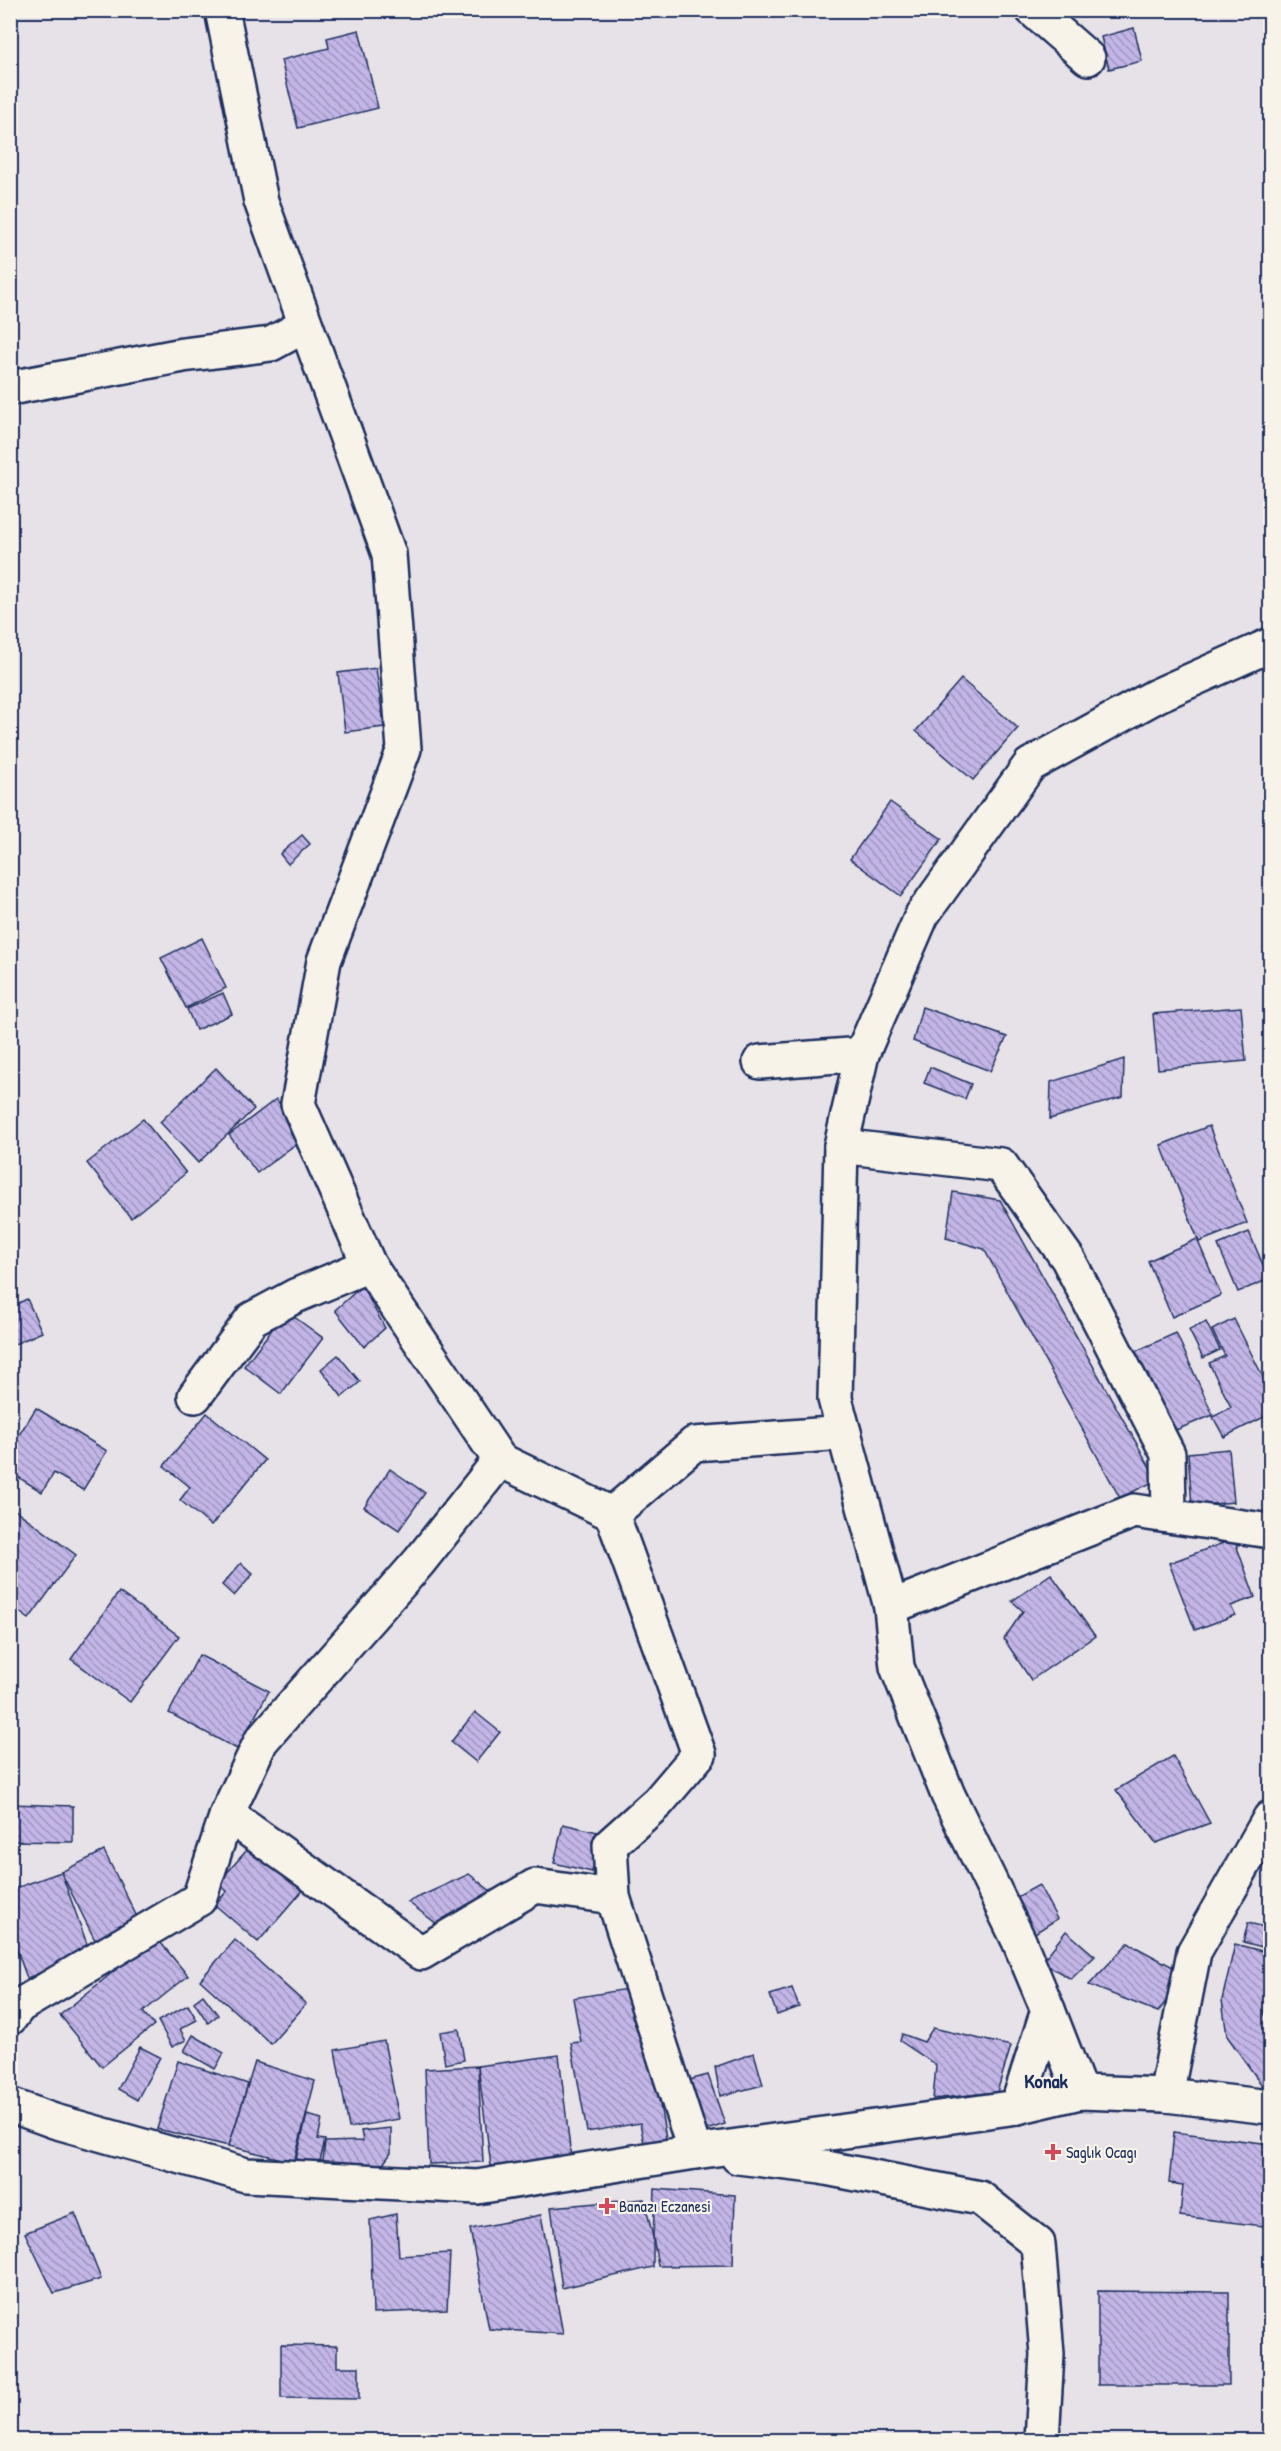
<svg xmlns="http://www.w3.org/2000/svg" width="1281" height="2451" viewBox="0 0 1281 2451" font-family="'Patrick Hand',sans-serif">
<defs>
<pattern id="building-back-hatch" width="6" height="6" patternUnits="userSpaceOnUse" patternTransform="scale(1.5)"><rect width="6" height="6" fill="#c3b6e7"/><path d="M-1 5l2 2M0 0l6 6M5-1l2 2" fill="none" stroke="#9e94be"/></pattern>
</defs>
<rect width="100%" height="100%" fill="#e7e1e8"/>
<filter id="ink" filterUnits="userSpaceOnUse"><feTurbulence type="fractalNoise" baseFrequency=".0167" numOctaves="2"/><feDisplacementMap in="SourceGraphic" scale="12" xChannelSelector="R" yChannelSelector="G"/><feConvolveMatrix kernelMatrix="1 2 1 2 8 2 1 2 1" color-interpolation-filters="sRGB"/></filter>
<g filter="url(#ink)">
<g fill="url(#building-back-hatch)" stroke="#1b2f5e" stroke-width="1.5">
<polygon points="1134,28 1142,61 1109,69 1101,37"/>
<polygon points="359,30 378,108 298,128 281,60 329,48 327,38"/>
<polygon points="376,668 384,727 345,732 338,673"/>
<polygon points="961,679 1018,728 973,780 916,731"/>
<polygon points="890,802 942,839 901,896 850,859"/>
<polygon points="302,835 310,844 288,864 280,854"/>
<polygon points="202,938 226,988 186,1008 161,958"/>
<polygon points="223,993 232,1014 196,1030 187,1009"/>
<polygon points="922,1007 1007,1037 990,1071 913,1041"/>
<polygon points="1241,1007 1246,1061 1158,1069 1153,1014"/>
<polygon points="1124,1059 1123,1097 1050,1119 1051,1082"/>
<polygon points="930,1067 971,1084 965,1099 924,1083"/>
<polygon points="216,1068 254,1109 198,1163 160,1122"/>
<polygon points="276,1099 305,1137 257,1173 229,1135"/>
<polygon points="143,1119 186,1173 131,1218 87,1163"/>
<polygon points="1209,1126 1247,1223 1199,1242 1161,1145"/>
<polygon points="953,1192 1000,1200 1157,1480 1120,1498 984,1249 946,1238"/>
<polygon points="1249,1232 1269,1279 1238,1292 1218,1245"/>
<polygon points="1197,1239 1221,1295 1172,1317 1148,1261"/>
<polygon points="362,1286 385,1328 364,1347 335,1310"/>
<polygon points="27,1299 42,1332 10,1346 10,1307"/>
<polygon points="286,1311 323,1338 281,1394 244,1366"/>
<polygon points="1234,1319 1270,1391 1270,1414 1224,1437 1213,1417 1231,1407 1209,1363 1225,1356 1212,1330"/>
<polygon points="1206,1322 1220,1350 1203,1358 1189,1330"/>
<polygon points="1176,1333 1213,1415 1166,1434 1125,1356"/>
<polygon points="338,1355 360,1382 342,1397 321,1369"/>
<polygon points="36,1408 107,1451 83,1490 54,1473 42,1492 10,1472 10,1449"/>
<polygon points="207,1413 265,1460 211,1526 180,1500 190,1487 164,1466"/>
<polygon points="1229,1449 1234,1502 1192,1506 1188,1453"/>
<polygon points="390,1469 425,1493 399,1530 364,1507"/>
<polygon points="10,1506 76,1555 29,1619 10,1605"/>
<polygon points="1234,1539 1255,1597 1231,1606 1235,1615 1195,1630 1169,1563"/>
<polygon points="241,1563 253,1574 234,1596 222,1585"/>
<polygon points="1051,1574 1095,1636 1031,1680 1004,1639 1023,1611 1012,1601"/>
<polygon points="119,1592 179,1636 130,1702 71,1659"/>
<polygon points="199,1655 269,1691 237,1749 169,1713"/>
<polygon points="475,1712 500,1732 476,1762 451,1742"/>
<polygon points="1173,1756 1210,1823 1156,1843 1116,1790"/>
<polygon points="10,1804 73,1806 73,1842 10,1841"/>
<polygon points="563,1824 602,1833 592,1872 554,1863"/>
<polygon points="254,1842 306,1887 258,1942 215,1905 227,1891 218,1883"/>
<polygon points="104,1851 139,1921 96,1942 61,1872"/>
<polygon points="61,1872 91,1955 27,1978 10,1931 10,1890"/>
<polygon points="469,1874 497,1896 441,1927 408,1902"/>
<polygon points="1039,1885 1057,1919 1032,1935 1015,1898"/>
<polygon points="1248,1923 1270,1928 1270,1949 1243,1942"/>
<polygon points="1066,1931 1095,1956 1071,1979 1042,1962"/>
<polygon points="156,1937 188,1976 143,2012 154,2025 102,2067 60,2015"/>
<polygon points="235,1940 306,2004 271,2044 200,1980"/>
<polygon points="1128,1943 1186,1974 1158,2012 1089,1985"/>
<polygon points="1235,1944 1270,1953 1270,2010 1264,2013 1270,2027 1270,2085 1264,2088 1227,2036 1222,2000"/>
<polygon points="639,1987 667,2144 645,2148 640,2123 587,2132 571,2043 581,2042 573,1998"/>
<polygon points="792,1988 799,2007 777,2015 770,1995"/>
<polygon points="203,1995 218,2015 208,2023 194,2002"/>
<polygon points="188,2005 197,2020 180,2029 186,2040 172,2047 158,2021"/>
<polygon points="933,2028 1011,2046 997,2092 933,2099 936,2065 900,2041 902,2034 924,2042"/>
<polygon points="459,2029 464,2060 445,2064 440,2032"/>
<polygon points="193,2035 224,2053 215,2069 184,2051"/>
<polygon points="384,2041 399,2119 349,2128 335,2050"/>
<polygon points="140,2047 160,2057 137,2100 118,2089"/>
<polygon points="754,2053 763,2085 720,2096 715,2067"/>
<polygon points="559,2055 571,2157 491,2166 478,2066"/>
<polygon points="178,2061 248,2084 229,2146 157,2129"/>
<polygon points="255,2062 315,2081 294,2162 229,2146"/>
<polygon points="478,2066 483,2162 429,2164 425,2069"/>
<polygon points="708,2075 725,2124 700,2132 678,2083"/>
<polygon points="307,2115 322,2119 318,2139 325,2140 317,2174 294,2168"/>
<polygon points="391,2128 391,2153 383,2164 360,2170 322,2170 325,2142 363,2141 361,2131"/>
<polygon points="1174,2132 1270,2144 1270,2227 1180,2216 1183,2185 1169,2183"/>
<polygon points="655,2189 735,2195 733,2265 658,2266 653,2237"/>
<polygon points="644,2199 653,2237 653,2267 562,2288 551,2207"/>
<polygon points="75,2213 101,2279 54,2293 25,2233"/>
<polygon points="396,2214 399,2256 450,2253 447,2310 373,2313 370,2220"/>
<polygon points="541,2215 563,2334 489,2329 470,2229"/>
<polygon points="1098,2291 1229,2292 1229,2385 1098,2385"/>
<polygon points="281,2345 337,2346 337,2367 359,2367 359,2399 281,2398"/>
</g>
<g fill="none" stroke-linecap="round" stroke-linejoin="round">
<defs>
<g id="street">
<polyline points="1033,10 1088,58"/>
<polyline points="10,388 183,355 271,344 304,326"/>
<polyline points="760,1062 862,1054"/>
<polyline points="841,1146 1001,1165 1068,1259 1168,1454 1169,1516"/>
<polyline points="195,1396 252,1319 295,1296 369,1265"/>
<polyline points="500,1460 612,1514"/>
<polyline points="891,1607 1134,1511 1270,1531"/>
<polyline points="227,1814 421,1953 535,1886 613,1897"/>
<polyline points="1048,2010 1080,2092"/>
<polyline points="10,2018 19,2006 199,1899 227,1814 261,1741 419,1562 500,1460 369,1265 298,1104 324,961 404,749 389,554 261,201 222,10"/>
<polyline points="1166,2095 1194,1952 1270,1818"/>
<polyline points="1017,2107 1048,2010 1019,1941 948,1795 897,1667 891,1607 835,1399 841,1146 862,1054 922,915 1030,765 1156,696 1270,645"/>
<polyline points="1017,2107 1080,2092 1166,2095 1270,2107"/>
<polyline points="695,2152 613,1897 610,1845 658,1802 699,1754 612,1514 694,1444 844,1433"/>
</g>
<g id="secondary">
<polyline points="10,2105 54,2121 246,2175 477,2187 695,2152 1017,2107"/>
<polyline points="738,2157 821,2167 980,2198 1038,2244 1047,2354 1042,2440"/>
</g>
</defs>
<use href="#street" stroke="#1b2f5e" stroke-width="38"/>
<use href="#secondary" stroke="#1b2f5e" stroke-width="38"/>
<use href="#street" stroke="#f7f3e8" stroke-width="33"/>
<use href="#secondary" stroke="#f7f3e8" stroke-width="33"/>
</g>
</g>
<g fill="#d1495b" stroke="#f7f3e8" stroke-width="2">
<path d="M1050 2143h6v6h6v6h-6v6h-6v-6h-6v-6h6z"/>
<path d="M604 2197h6v6h6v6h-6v6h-6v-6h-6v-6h6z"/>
</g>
<g text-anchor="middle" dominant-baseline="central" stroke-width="4.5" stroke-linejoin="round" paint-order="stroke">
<g font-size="16" fill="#1b2f5e" stroke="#f7f3e8" text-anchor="start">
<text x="1066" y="2152">Saglık Ocagı</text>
<text x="619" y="2206">Banazı Eczanesi</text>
</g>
<g font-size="20" font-weight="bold" fill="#1b2f5e" stroke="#f7f3e8">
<text x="1046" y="2080">Konak</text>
</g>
</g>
<rect width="1281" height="2451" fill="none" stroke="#f7f3e8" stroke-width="36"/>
<rect x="18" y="18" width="1245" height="2415" fill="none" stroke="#1b2f5e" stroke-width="2" filter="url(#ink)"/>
</svg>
